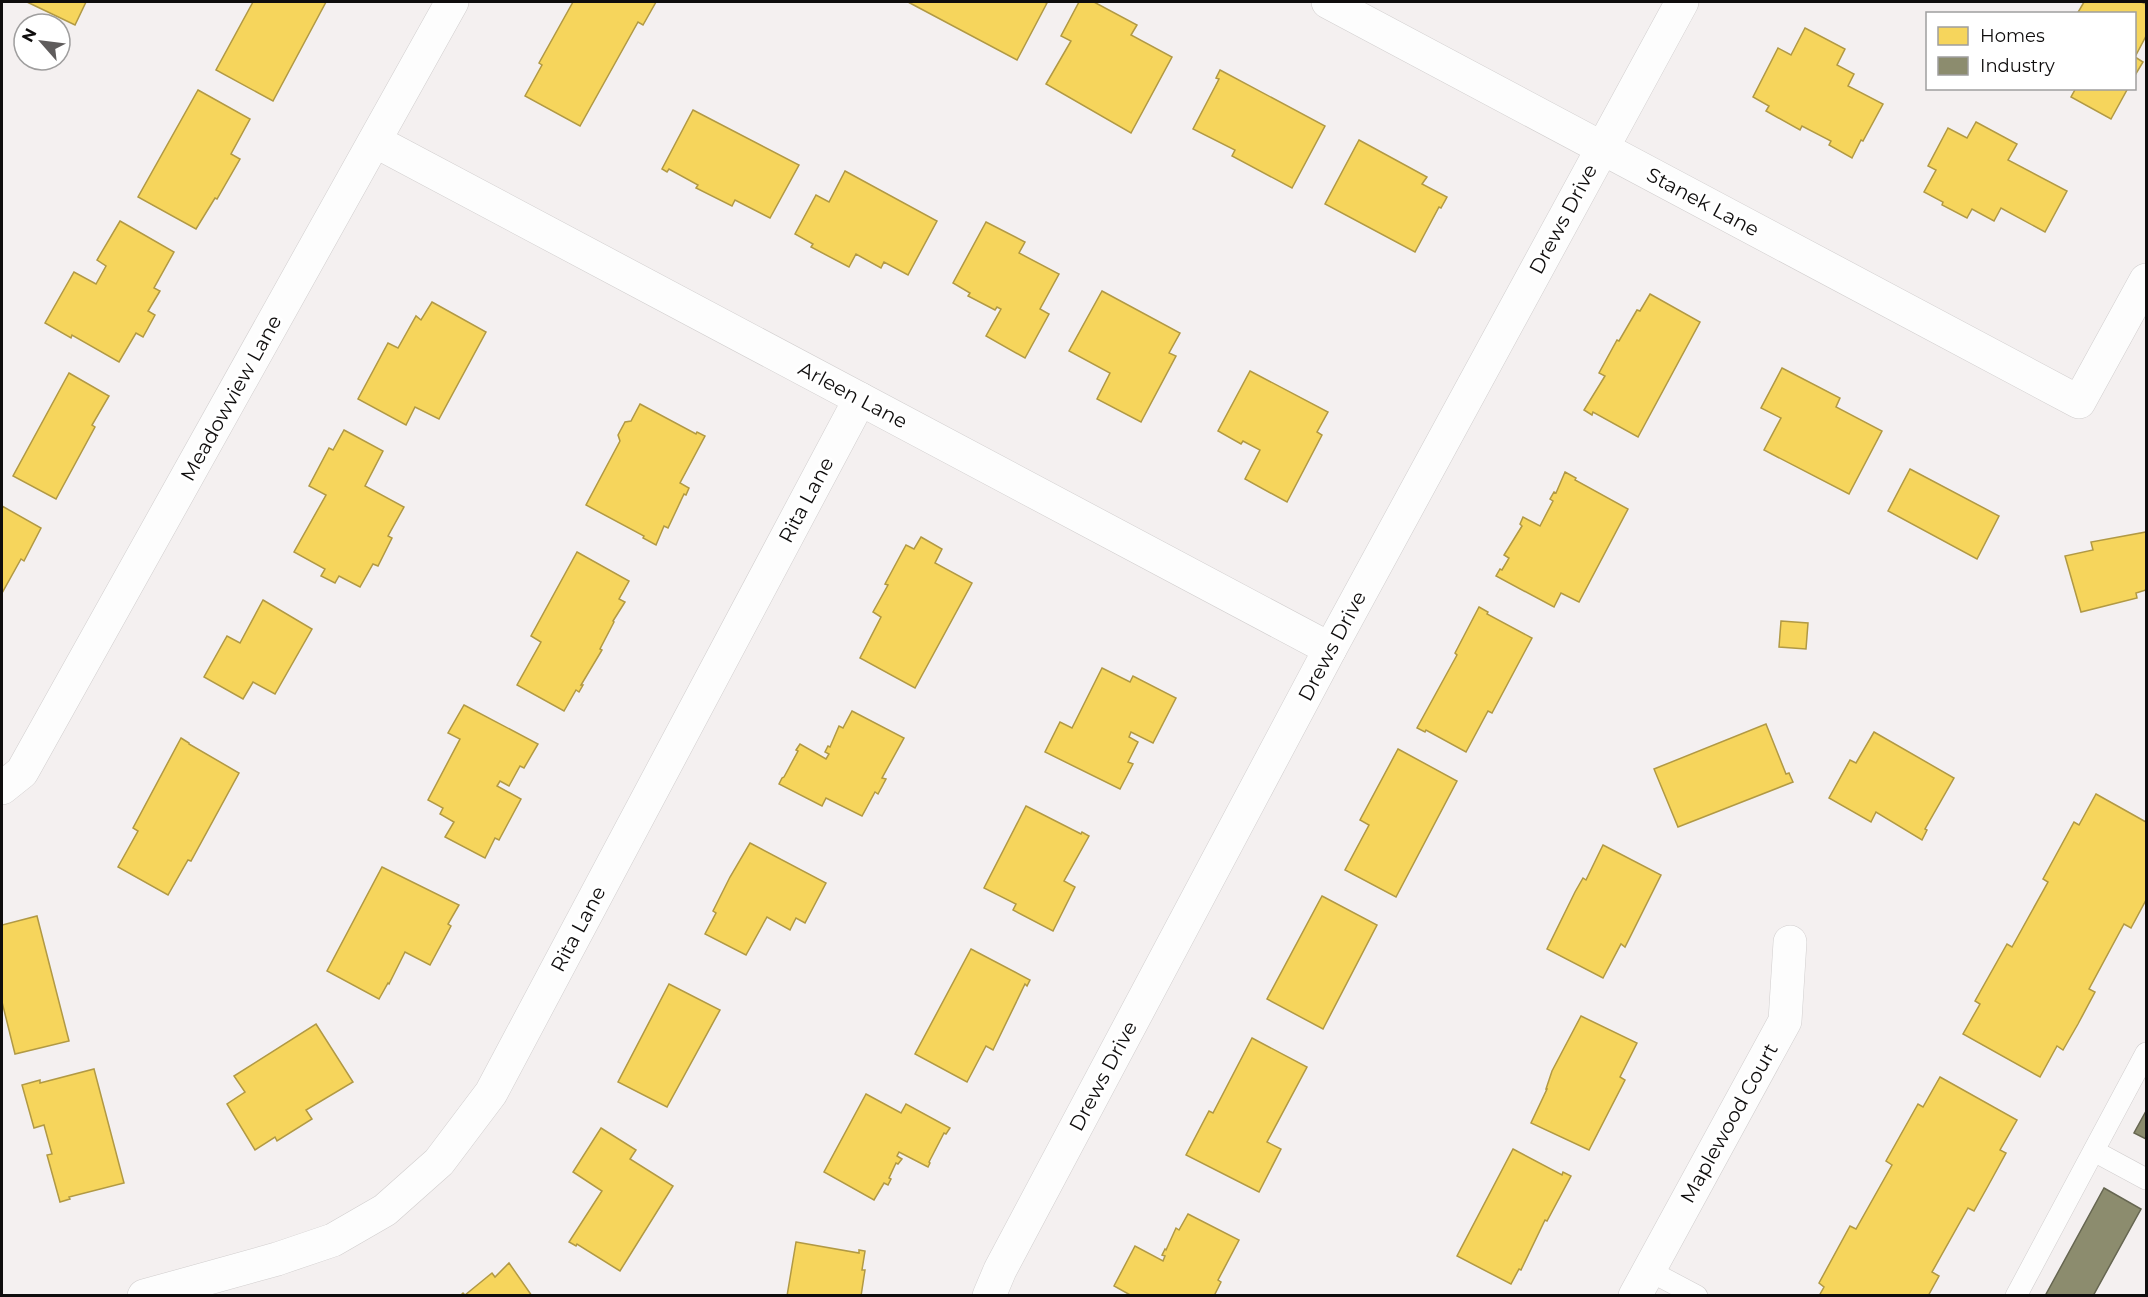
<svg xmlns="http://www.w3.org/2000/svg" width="2148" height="1297" viewBox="0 0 2148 1297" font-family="Montserrat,sans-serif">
<rect width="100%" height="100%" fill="#f4f0f0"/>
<g fill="#f6d55c" stroke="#b19944" stroke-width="1.5">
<polygon points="27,2 86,2 75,25"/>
<polygon points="253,2 326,2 273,101 216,70"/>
<polygon points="573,2 656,2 643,25 638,22 580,126 525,96 542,65 539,63"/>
<polygon points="908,2 1044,2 1047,3 1017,60"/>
<polygon points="1079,2 1094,2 1137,25 1131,35 1172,57 1131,133 1046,84 1071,41 1061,36"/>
<polygon points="2084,2 2141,2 2146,4 2146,36 2135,57 2143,62 2134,77 2134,14 2077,14"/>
<polygon points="1805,28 1845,49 1837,65 1854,74 1848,86 1883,104 1863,141 1861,140 1852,158 1829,145 1831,141 1802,126 1800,130 1766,111 1769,106 1753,97 1778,48 1791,55"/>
<polygon points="1220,70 1325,126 1292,188 1232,156 1235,150 1193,129 1219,79 1216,78"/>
<polygon points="2076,88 2128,88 2111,119 2071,97"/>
<polygon points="198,90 250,119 231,154 240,159 217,199 215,198 196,229 138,197"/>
<polygon points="693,110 799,165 770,218 735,200 732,206 696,188 698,185 669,169 667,172 662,169"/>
<polygon points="1976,122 2017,144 2008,160 2067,191 2045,232 2001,208 1994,221 1972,209 1967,218 1942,205 1943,202 1924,192 1936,170 1928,166 1948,128 1967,138"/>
<polygon points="1359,140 1427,177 1422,184 1447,197 1441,208 1439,207 1415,252 1325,204"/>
<polygon points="845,171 937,221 908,275 884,262 881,268 856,254 849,267 811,247 813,244 795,234 816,195 829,202"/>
<polygon points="120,221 174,252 154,288 160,291 148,311 155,315 143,337 136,333 119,362 72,335 71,338 45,323 74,272 96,284 106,266 97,260"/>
<polygon points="986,222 1025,242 1019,253 1059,274 1040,309 1049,314 1025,358 986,336 1001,309 997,307 995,310 968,296 970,293 953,283"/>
<polygon points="1102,291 1180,333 1169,353 1176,356 1141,422 1097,399 1110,373 1069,351"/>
<polygon points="1650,294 1700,322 1638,437 1593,412 1592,415 1584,410 1605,376 1599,373 1617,340 1619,341 1637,310 1640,311"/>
<polygon points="432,302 486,332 439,419 415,407 406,425 358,399 388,343 398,348 416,316 421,320"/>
<polygon points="1782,368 1840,398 1836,407 1882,431 1849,494 1764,450 1781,418 1761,408"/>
<polygon points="1250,371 1328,412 1317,432 1322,435 1287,502 1245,479 1260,450 1243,441 1241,444 1218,431"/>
<polygon points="69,373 109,396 92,425 95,427 56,499 13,476"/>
<polygon points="640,404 696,434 697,432 705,436 680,483 689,488 686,495 684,494 668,528 664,526 656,545 643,538 644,536 586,505 620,441 618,435 625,422 631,421"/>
<polygon points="344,430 383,451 365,486 404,507 388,536 392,538 378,566 373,564 360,587 339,576 335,583 321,576 325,569 294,552 326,495 309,486 329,448 333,450"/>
<polygon points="1910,469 1999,516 1977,559 1888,511"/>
<polygon points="1565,472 1576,478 1575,480 1628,509 1579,602 1561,593 1554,607 1496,576 1500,569 1502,570 1509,558 1504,555 1522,526 1520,524 1523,517 1540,526 1553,501 1550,499 1554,492 1556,493"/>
<polygon points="2,506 41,528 24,561 21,559 2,593"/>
<polygon points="2146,532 2146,590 2136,593 2137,598 2081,612 2065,556 2093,550 2091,542"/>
<polygon points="921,537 942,549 935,563 972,583 915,688 860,658 881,617 873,612 888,585 885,584 906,545 914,549"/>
<polygon points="577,552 629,581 619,599 625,602 613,621 614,622 600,649 602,650 581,685 583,685 579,692 576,690 564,711 517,685 541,642 531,636"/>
<polygon points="263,600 312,629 275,694 253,682 243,699 204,677 227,636 240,643"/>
<polygon points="1479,607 1488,612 1487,614 1532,638 1492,713 1488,711 1466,752 1426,730 1425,732 1417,728 1457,655 1455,653"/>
<polygon points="1781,621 1808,623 1806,649 1779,647"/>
<polygon points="1102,668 1130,682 1133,676 1176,698 1153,743 1131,732 1129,737 1138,742 1128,762 1133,764 1120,789 1045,752 1060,722 1072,728"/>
<polygon points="464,705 538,744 524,768 520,766 509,786 500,781 497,786 521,799 499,840 495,838 485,858 445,837 454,822 440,814 443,808 428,800 460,739 448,733"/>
<polygon points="852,711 904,738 882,778 886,779 878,794 875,792 862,816 826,798 822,806 779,784 782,778 784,777 798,751 796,750 800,744 826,759 829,754 825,752 828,746 830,747 839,726 843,728"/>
<polygon points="1766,724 1786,774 1789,773 1793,782 1678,827 1654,769"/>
<polygon points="1874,732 1954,778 1925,829 1927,830 1922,840 1876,812 1871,822 1829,798 1850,760 1856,763"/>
<polygon points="181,738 189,743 189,744 239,773 191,861 188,860 168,895 118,867 138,831 133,828"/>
<polygon points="1398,749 1457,781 1396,897 1345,870 1369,825 1360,820"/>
<polygon points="2096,794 2146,822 2146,900 2131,928 2124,924 2089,989 2095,992 2078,1024 2063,1050 2057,1046 2040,1077 1963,1034 1980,1004 1975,1001 2007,944 2012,947 2048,882 2043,879 2074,822 2079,825"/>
<polygon points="1026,806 1081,834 1082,832 1089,836 1064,881 1075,887 1053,931 1013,910 1016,904 984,888"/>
<polygon points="750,843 826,883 805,923 796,918 790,930 767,917 746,955 705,934 716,913 713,911 730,877"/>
<polygon points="1603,845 1661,875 1625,947 1621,944 1603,978 1547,949 1575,892 1583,878 1586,880"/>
<polygon points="382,867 459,905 448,924 451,926 430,965 405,952 389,984 388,983 379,999 327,971"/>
<polygon points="1322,896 1377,925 1323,1029 1267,999"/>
<polygon points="37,916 69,1041 15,1054 2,1002 2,925"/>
<polygon points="971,949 1030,980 1027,986 1025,984 993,1050 986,1046 967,1082 915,1054"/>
<polygon points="669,984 720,1010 667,1107 618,1082"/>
<polygon points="1581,1016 1637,1043 1620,1077 1625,1080 1589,1150 1531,1123 1547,1089 1546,1089 1552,1071"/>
<polygon points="316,1024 353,1082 306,1110 312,1119 277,1141 275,1137 255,1150 227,1104 245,1092 234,1076"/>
<polygon points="1252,1038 1307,1067 1267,1142 1281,1149 1259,1192 1186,1155 1209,1111 1213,1113"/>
<polygon points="94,1069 124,1183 69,1197 70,1199 60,1202 47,1155 52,1154 44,1125 34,1128 22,1085 40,1080 40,1083"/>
<polygon points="1940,1077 2017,1120 2000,1150 2006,1153 1988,1186 1974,1211 1968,1208 1932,1272 1939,1276 1928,1296 1819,1296 1824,1287 1819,1283 1850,1226 1856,1229 1892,1165 1886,1161 1918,1104 1923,1107"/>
<polygon points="866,1094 901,1113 906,1104 950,1128 946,1134 944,1133 929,1162 930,1163 928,1167 899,1152 897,1156 902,1159 898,1164 896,1163 889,1178 891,1179 888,1185 884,1183 874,1200 824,1172"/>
<polygon points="601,1128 636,1150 630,1159 673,1186 620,1271 577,1244 576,1246 569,1242 602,1191 573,1172"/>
<polygon points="1513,1149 1562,1175 1563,1172 1571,1176 1547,1221 1545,1220 1521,1270 1519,1269 1511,1284 1457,1256"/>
<polygon points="1188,1214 1239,1240 1218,1280 1221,1282 1214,1296 1132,1296 1114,1286 1135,1246 1163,1261 1165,1256 1162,1255 1165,1249 1166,1250 1176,1228 1179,1230"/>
<polygon points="796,1242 859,1253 859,1250 865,1251 862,1270 865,1270 861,1296 787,1296"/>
<polygon points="509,1263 532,1296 460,1296 463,1293 465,1295 492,1273 495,1277"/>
</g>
<g fill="#8c8c6e" stroke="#666651" stroke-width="1.5">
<polygon points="2146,1111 2146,1139 2134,1133"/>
<polygon points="2104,1188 2141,1209 2093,1296 2045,1296"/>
</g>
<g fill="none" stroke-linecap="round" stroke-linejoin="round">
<defs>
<g id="lane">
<polyline points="2094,1151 2146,1179"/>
<polyline points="1648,1270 1697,1296"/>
<polyline points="2016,1296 2146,1053"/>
</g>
<g id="street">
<polyline points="1328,2 2079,402 2146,280"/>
<polyline points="375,141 1330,649"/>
<polyline points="2,788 22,772 452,2"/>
<polyline points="144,1296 277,1259 333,1240 385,1210 439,1162 491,1093 860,399"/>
<polyline points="989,1296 1000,1270 1330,649 1682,2"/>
<polyline points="1635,1296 1785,1021 1790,942"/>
</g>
</defs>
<use href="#lane" stroke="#d1cece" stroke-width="22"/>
<use href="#street" stroke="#d1cece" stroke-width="34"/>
<use href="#lane" stroke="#fdfdfd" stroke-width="21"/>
<use href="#street" stroke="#fdfdfd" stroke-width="33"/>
</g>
<g text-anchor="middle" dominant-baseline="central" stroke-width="6" stroke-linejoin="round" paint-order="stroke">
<g font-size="20" fill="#0f0d0d" stroke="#fff">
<text transform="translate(1703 202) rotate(28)">Stanek Lane</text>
<text transform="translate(1563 219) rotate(-62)">Drews Drive</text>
<text transform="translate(853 395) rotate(28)">Arleen Lane</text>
<text transform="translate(231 398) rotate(-61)">Meadowview Lane</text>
<text transform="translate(806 500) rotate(-62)">Rita Lane</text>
<text transform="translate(1332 646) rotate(-62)">Drews Drive</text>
<text transform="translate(578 929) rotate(-62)">Rita Lane</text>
<text transform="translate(1103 1076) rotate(-62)">Drews Drive</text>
<text transform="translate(1729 1123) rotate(-61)">Maplewood Court</text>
</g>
</g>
<rect width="2148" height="1297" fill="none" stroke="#0f0d0d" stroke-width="6"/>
<rect x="1926" y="12" width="210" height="78" fill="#ffffff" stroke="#9f9e9e" stroke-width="1.5"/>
<rect x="1938" y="27" width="30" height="18" fill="#f6d55c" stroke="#9f9e9e" stroke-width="1.5"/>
<text x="1980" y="42" font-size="18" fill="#0f0d0d">Homes</text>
<rect x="1938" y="57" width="30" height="18" fill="#8c8c6e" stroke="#9f9e9e" stroke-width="1.5"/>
<text x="1980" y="72" font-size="18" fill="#0f0d0d">Industry</text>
<g transform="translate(42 42) rotate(298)"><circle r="28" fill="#ffffff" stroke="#9f9e9e" stroke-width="1.5"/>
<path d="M0-4.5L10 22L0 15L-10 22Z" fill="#5f5c5c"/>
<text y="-9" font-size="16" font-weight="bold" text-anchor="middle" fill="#0f0d0d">N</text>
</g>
</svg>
